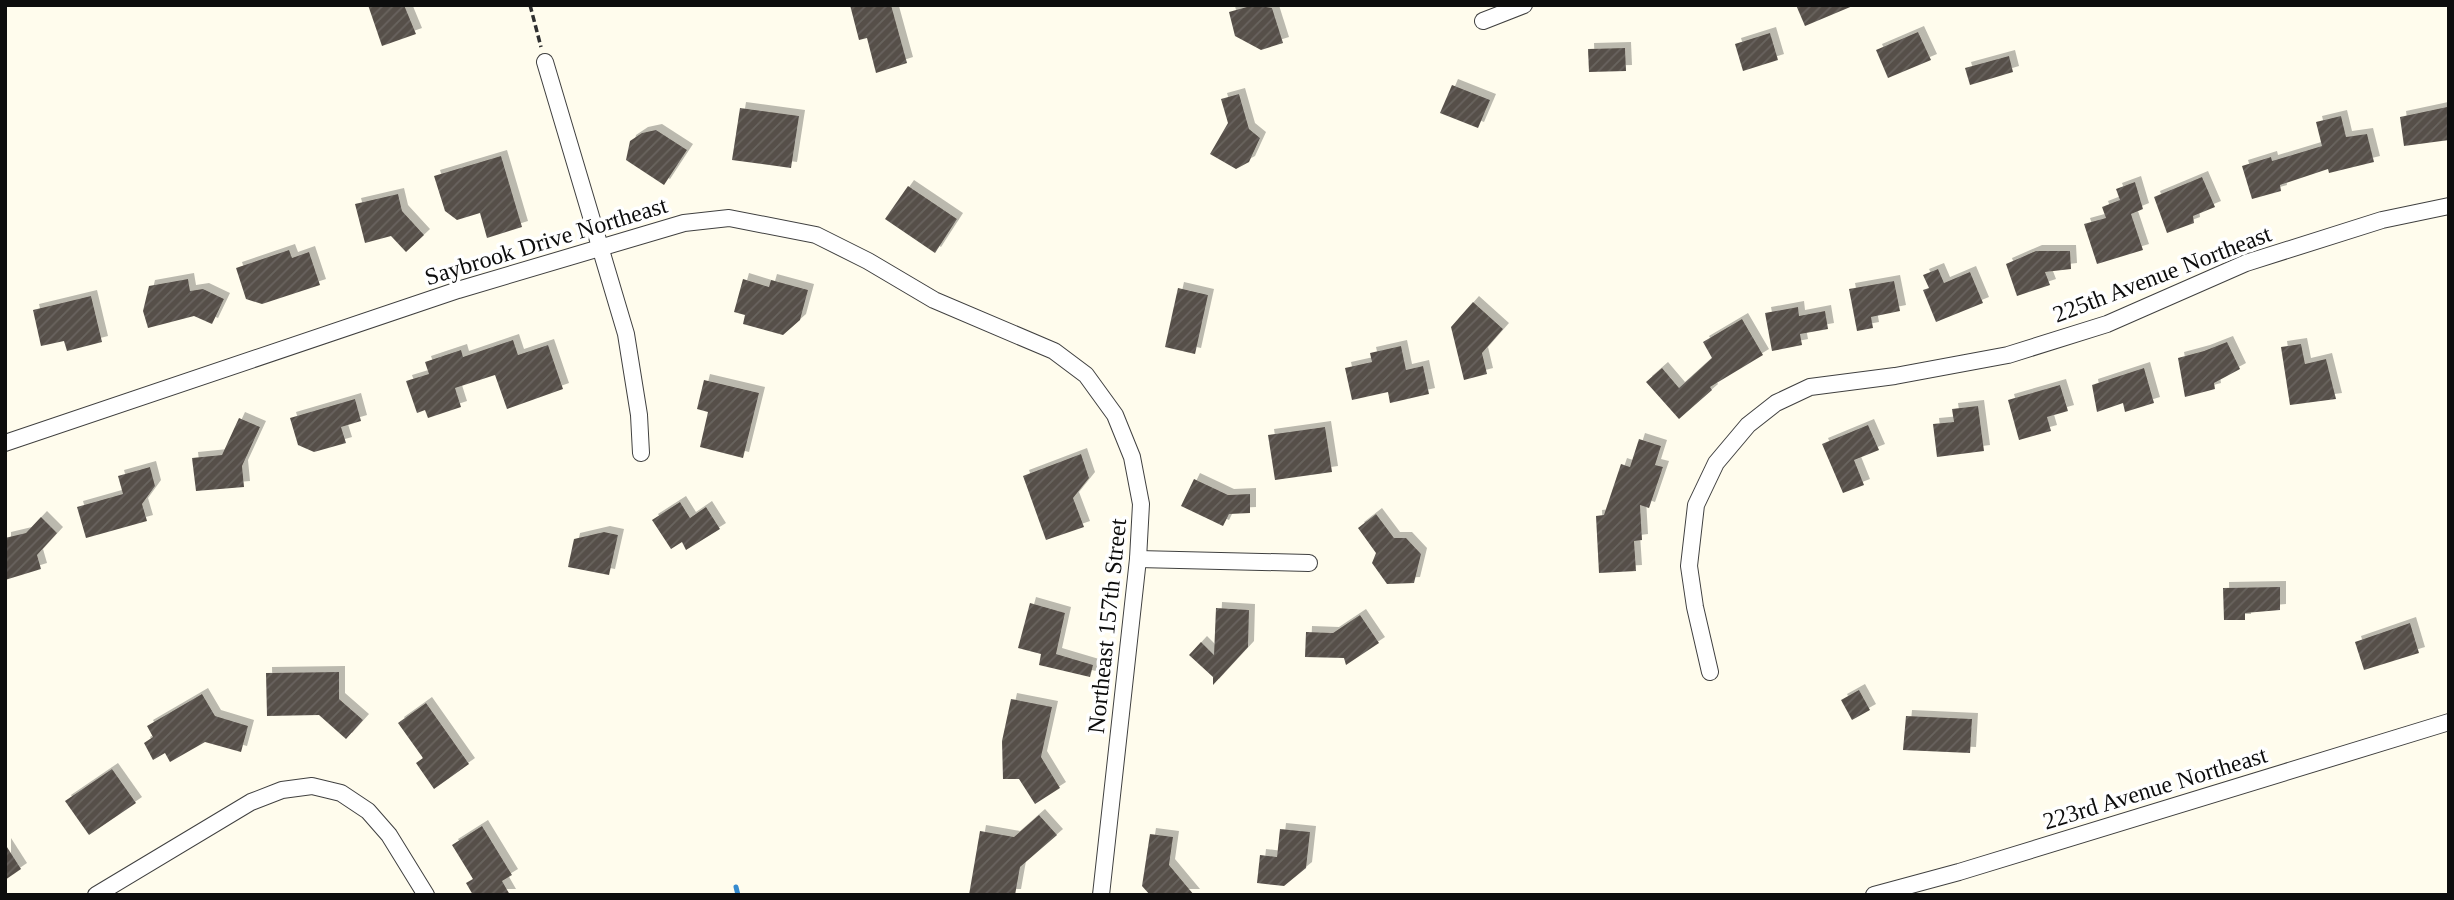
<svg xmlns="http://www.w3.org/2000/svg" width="2454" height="900" viewBox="0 0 2454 900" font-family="Georgia,serif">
<defs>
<pattern id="building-hatch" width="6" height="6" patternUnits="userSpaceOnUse" patternTransform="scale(1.75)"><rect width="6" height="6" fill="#564f49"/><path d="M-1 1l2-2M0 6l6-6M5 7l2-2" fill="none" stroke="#69645f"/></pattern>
<filter id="shadow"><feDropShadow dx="6" dy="-6" stdDeviation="0" flood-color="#0004"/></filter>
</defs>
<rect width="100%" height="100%" fill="#fffced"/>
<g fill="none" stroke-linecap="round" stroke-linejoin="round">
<polyline stroke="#368bcf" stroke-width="5" points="736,887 738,895"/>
</g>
<g fill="url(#building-hatch)" filter="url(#shadow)">
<polygon points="368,5 404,5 416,34 382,46"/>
<polygon points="850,5 891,5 907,63 876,73 867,38 859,40"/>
<polygon points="1254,5 1272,8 1283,43 1261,50 1235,36 1229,12"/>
<polygon points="1796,5 1855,5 1805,26"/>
<polygon points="1918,32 1931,60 1888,78 1876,50"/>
<polygon points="1770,33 1778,60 1743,71 1735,44"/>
<polygon points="1625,48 1626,71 1589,72 1588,49"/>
<polygon points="2009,56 2013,72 1970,85 1965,68"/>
<polygon points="1452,85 1490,100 1478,128 1440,113"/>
<polygon points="1239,94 1249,129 1260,138 1249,162 1236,169 1210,154 1228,123 1221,99"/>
<polygon points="2447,107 2449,140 2404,146 2400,117"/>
<polygon points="740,108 799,116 791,168 732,160"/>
<polygon points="2341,116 2346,137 2367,134 2374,162 2329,173 2328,169 2280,185 2281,191 2252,199 2242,166 2271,157 2272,161 2322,146 2316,122"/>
<polygon points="656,130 687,150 664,185 626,160 630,141 642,133"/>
<polygon points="501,156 522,227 487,238 480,213 457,220 445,211 434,176"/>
<polygon points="2202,177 2215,207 2193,216 2194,223 2167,233 2154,197"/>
<polygon points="2135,182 2143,209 2131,214 2143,250 2097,264 2084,224 2106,218 2102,207 2120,200 2116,189"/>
<polygon points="908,186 957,219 935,253 885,219"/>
<polygon points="398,194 402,211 424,235 406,252 391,236 365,243 355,204"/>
<polygon points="289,250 292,258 309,252 320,285 262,304 246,299 236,268"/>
<polygon points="2036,251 2070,251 2071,269 2045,272 2050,285 2017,296 2006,264"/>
<polygon points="1938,269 1944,283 1970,272 1983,303 1936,322 1923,290 1929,288 1923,275"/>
<polygon points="188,279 190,291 203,289 224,299 212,324 194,316 148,328 143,311 149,286"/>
<polygon points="743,279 769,287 771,280 808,290 800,320 783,335 743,324 745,315 734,312"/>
<polygon points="1894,281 1900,311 1871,317 1873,328 1857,331 1849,289"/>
<polygon points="1178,288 1208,295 1195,354 1165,347"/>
<polygon points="91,296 102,342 67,351 64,341 41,346 33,310"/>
<polygon points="1473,302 1503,329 1482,353 1487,374 1464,380 1451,327"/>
<polygon points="1798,307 1799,316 1825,311 1828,329 1800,334 1802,345 1772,351 1765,313"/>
<polygon points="1742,319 1763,355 1710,387 1712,390 1679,419 1646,382 1662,368 1679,388 1712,358 1703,342"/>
<polygon points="513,340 518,355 548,345 563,389 507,409 495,375 455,388 461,407 428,418 425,410 417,413 406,381 429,374 425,362 461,350 463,357"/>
<polygon points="2227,342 2240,369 2214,383 2215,389 2185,397 2178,358 2204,351"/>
<polygon points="2301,344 2305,364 2326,359 2336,399 2290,405 2281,347"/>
<polygon points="1401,346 1406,370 1423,366 1429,394 1390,403 1388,392 1352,400 1345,368 1372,362 1370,353"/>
<polygon points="2144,368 2154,403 2125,412 2123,403 2097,412 2092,385"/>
<polygon points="704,380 759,393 743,458 700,447 708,412 697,409"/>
<polygon points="2060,385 2068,411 2047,417 2051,431 2019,440 2008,400"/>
<polygon points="355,399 361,421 341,427 346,443 314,452 298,445 290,418"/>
<polygon points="1978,406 1984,451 1937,457 1933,424 1954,422 1952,409"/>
<polygon points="239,418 260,427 242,466 244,487 196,491 192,458 222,455"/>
<polygon points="1868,425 1879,450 1854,460 1864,485 1843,493 1822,444"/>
<polygon points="1325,427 1332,472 1275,480 1268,435"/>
<polygon points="1639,439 1661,446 1655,465 1663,467 1649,508 1640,505 1642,540 1634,541 1636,571 1599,573 1596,516 1604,515 1621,464 1630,467"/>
<polygon points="1081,454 1089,478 1073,498 1084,527 1046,540 1023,476"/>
<polygon points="150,467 155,486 142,504 147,521 86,538 77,507 123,494 118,476"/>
<polygon points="1194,479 1228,495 1250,494 1250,513 1229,514 1223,526 1181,506"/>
<polygon points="680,502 690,518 706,507 720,529 686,550 682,542 671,549 652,520"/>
<polygon points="1376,514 1394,538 1406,538 1421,554 1414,583 1387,584 1372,563 1376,553 1358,528"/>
<polygon points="41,517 57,533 37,555 41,569 5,580 5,538 26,533"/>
<polygon points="604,532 618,535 609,575 568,567 574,539"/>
<polygon points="2280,587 2280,610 2245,613 2245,620 2224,620 2223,588"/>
<polygon points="1030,603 1065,613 1056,654 1093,665 1090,677 1039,665 1041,654 1018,648"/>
<polygon points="1216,608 1249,610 1248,647 1213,685 1213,677 1189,655 1201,642 1214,655"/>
<polygon points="1360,615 1379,643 1346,665 1344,658 1305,657 1306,632 1333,633"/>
<polygon points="2410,623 2419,653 2364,670 2355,642"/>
<polygon points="339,672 339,699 363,720 346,739 319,715 267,716 266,673"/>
<polygon points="1859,690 1870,710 1852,720 1841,700"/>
<polygon points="202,694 215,716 248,726 241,752 205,742 170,762 165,753 153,760 144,743 153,737 147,726"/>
<polygon points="1011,699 1052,707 1041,757 1060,788 1035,804 1019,779 1003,779 1002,741"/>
<polygon points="426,703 469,764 434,789 416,763 423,758 398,723"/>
<polygon points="1906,716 1972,719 1970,753 1903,750"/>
<polygon points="112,769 136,803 89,835 65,801"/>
<polygon points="1039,815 1057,835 1020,867 1015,895 969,895 980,831 1014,837"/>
<polygon points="482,826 512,875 502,881 510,895 473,895 466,883 473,879 452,845"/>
<polygon points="1280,829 1310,832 1306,868 1284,886 1257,883 1260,855 1277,857"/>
<polygon points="1150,834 1173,837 1169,865 1194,895 1150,895 1142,886"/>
<polygon points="5,844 21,869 5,880"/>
</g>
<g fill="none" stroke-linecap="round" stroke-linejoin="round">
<defs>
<g id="street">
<polyline points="1483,21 1524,5"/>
<polyline points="545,62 626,334 639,415 641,453"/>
<polyline points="5,443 458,290 684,223 729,218 816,235 868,261 934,300 1054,351 1086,375 1115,415 1132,457 1141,504 1138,559 1101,895"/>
<polyline points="1138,559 1309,563"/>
<polyline points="1710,672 1695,607 1689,566 1696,505 1716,463 1748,425 1776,403 1810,387 1895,376 2008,355 2107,324 2246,263 2382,220 2449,206"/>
<polyline points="96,895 251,802 282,790 312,786 341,793 368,811 389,835 426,895"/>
<polyline points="1874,895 1959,872 2449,722"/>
</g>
</defs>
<use href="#street" stroke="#404040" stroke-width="18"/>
<polyline stroke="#2f2f2f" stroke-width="3.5" stroke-dasharray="7 3.5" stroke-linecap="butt" points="530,5 541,47"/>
<use href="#street" stroke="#fff" stroke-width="16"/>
</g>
<g text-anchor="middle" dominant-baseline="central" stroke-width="7" stroke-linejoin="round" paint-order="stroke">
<g font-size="24" fill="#0d0d0d" stroke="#fff">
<text transform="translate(546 241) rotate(-17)">Saybrook Drive Northeast</text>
<text transform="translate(2162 274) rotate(-21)">225th Avenue Northeast</text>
<text transform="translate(1107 626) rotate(-84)">Northeast 157th Street</text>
<text transform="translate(2155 788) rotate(-17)">223rd Avenue Northeast</text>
</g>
</g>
<rect width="2454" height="900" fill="none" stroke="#0d0d0d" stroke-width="14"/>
</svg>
